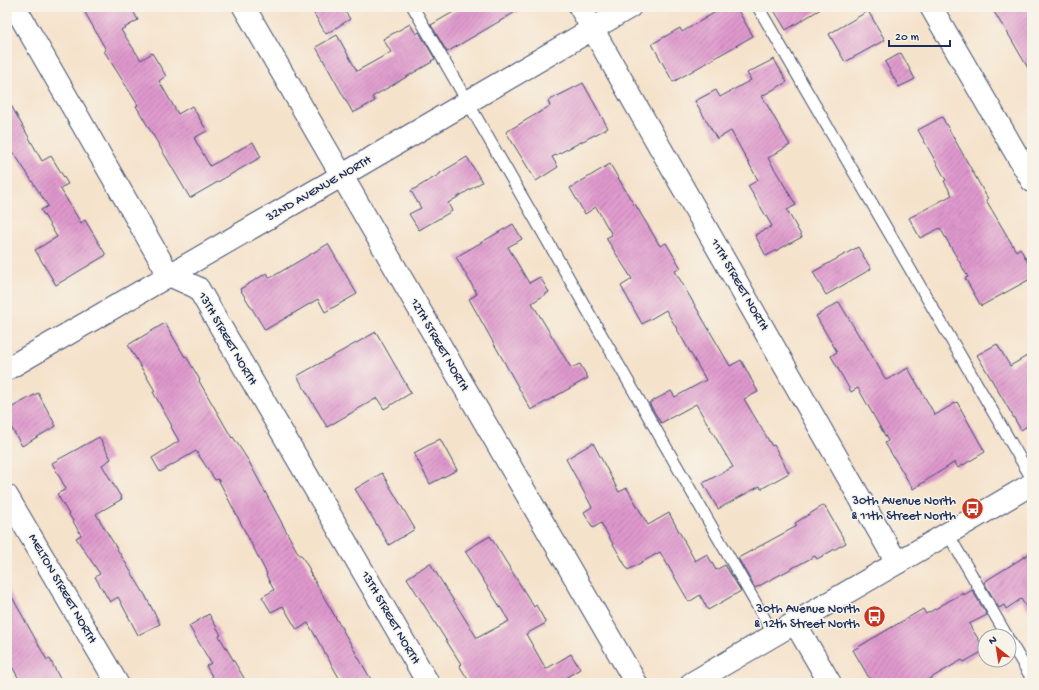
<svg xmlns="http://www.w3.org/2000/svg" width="1039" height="690" viewBox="0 0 1039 690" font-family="'Gochi Hand',sans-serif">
<defs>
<pattern id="building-hatch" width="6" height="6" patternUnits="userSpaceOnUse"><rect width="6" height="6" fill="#df98cc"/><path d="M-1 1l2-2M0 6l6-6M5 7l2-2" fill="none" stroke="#b47ca9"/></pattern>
</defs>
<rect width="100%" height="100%" fill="#f7f3e8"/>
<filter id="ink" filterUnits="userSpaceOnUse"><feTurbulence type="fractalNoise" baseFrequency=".025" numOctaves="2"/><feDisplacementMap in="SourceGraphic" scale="8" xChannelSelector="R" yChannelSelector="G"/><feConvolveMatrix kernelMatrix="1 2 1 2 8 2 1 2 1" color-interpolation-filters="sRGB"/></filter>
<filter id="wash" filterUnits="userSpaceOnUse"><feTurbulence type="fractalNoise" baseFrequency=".012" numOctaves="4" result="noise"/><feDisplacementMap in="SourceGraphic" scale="16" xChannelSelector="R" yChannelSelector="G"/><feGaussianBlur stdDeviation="0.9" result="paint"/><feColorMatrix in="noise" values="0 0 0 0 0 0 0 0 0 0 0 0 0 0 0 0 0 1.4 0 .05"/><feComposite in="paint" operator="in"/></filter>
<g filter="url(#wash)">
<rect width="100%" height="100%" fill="#f5e2cb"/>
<g id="blocks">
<g fill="url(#building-hatch)">
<polygon points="82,7 131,7 138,20 121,30 141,60 152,53 166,76 159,81 178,114 192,106 207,131 194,138 210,166 253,142 261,157 190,198 136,106 138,105 104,51 106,50"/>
<polygon points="310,7 342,7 350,19 326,34"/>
<polygon points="462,7 524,7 447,52 431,25"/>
<polygon points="724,7 736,7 753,36 673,82 652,44 680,28 682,32"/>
<polygon points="772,7 824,7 786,30"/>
<polygon points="991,7 1032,7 1032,75 1003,25 1002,25"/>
<polygon points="868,11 885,40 845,62 829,34"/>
<polygon points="410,24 416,34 419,32 435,59 431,61 432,62 372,97 375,101 353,113 316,47 337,35 357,71 391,52 383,39"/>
<polygon points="901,53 915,79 899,87 885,62"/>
<polygon points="774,59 787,82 762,96 790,145 768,158 796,205 787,210 802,237 766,256 755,235 772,226 748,186 758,180 731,131 717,139 695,101 716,90 720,97 751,80 747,73"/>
<polygon points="583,83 608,128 552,157 558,167 536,181 506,132 550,106 548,101"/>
<polygon points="7,98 42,161 51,156 68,184 60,188 81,223 85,220 106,255 56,285 35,250 57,237 41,210 48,206 14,153 7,157"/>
<polygon points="942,117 988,199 986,200 1016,251 1020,248 1032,270 1032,278 981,306 965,278 968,277 940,228 920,238 909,218 952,195 944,181 946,180 918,130"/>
<polygon points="467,157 482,182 448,203 452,211 419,230 409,214 421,208 411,191 440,174 440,173"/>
<polygon points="610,164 634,205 635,204 660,246 666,243 681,268 675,271 730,366 741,360 758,392 744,399 772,446 774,445 789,473 761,489 760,486 718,509 703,483 733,467 696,404 661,423 649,403 671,391 675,397 706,380 666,310 642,324 621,286 632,279 606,238 612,235 596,207 585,214 570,188"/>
<polygon points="513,224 522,239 508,247 529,283 540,277 549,292 532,303 571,368 580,364 588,378 531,410 469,299 477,294 456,257"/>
<polygon points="328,244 357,294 325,312 318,299 265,330 240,289 267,273 270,278"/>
<polygon points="858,247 871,269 826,295 813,272"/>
<polygon points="839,302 861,339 862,338 886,380 908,368 935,415 957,402 985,452 958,468 955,462 913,489 885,443 888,441 858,388 851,392 831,356 837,352 816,316"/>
<polygon points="165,323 185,357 186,356 200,380 199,381 232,438 233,437 248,460 299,555 301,555 310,570 309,571 373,683 342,683 308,623 297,630 283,606 271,612 262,597 274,590 266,575 267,574 218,479 215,480 196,451 160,472 152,458 179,441 171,427 172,426 153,392 155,391 128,345"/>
<polygon points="376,332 411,393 384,409 377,398 327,427 297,376"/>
<polygon points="997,344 1010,366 1032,353 1032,423 1021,430 977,355"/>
<polygon points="38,393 56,426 22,446 7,420 7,410"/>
<polygon points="99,437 111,459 102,465 122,499 96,514 145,595 160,624 138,635 118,597 110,602 95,577 100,574 76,538 81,535 57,494 66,489 52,463"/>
<polygon points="440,439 457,470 430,484 414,453"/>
<polygon points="593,443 619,492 627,488 648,525 669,513 695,561 707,554 716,570 725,565 741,591 708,610 700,595 689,602 660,552 628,570 601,523 593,528 584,512 592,507 566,459"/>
<polygon points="382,473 415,529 389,545 355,489"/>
<polygon points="824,505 846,543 817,559 815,556 755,588 738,558 797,526 795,523"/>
<polygon points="490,536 534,607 536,605 546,623 526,634 546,669 571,654 580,669 557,683 470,683 459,665 461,664 407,578 430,563 477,638 509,621 465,551"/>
<polygon points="1032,552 1032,616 1021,599 1006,609 1004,605 999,608 984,582"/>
<polygon points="7,588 47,660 50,659 62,683 21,683 7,657"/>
<polygon points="972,590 987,615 969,624 985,650 964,662 962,660 922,683 872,683 853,650 923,609 926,614 963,593 964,595"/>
<polygon points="209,614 221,635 219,636 247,683 216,683 206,666 211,663 189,626"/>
</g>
</g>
</g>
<g filter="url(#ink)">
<use href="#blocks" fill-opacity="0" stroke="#3c4a6e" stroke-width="1"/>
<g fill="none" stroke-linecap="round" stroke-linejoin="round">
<defs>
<g id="service">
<polyline points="413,7 774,635"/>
<polyline points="758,7 1032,479"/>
<polyline points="948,534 1007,636"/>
<polyline points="1009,640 1032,679"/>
</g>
<g id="minor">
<polyline points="15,7 169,275 198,288 428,683"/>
<polyline points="244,7 636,683"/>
<polyline points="580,7 897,563"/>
<polyline points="931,7 1032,181"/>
<polyline points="7,369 341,176 630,7"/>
<polyline points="7,496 117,683"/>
<polyline points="795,623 830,683"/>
</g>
<polyline id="tertiary" points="692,683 1032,484"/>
</defs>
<use href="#service" stroke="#3c4a6e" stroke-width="13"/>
<use href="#minor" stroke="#3c4a6e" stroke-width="24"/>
<use href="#tertiary" stroke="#3c4a6e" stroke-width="24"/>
<use href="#service" stroke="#fff" stroke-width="11"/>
<use href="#minor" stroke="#fff" stroke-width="22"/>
<use href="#tertiary" stroke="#fff" stroke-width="22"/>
</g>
</g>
<defs>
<symbol id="bus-disc" viewBox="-11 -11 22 22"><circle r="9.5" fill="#c8321e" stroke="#f7f3e8"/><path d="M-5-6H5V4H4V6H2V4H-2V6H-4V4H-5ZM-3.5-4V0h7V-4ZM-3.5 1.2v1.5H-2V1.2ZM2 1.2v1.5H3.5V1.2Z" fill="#fff"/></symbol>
</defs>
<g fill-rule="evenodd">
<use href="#bus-disc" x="960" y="496" width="25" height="25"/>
<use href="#bus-disc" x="862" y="604" width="25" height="25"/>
</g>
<g text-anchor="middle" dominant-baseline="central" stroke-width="3" stroke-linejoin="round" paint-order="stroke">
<g font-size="13" fill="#1b2f5e" stroke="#f7f3e8">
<text transform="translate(319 189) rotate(-30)">32ND AVENUE NORTH</text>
<text transform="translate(739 285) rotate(60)">11TH STREET NORTH</text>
<text transform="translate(227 339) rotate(60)">13TH STREET NORTH</text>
<text transform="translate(439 345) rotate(60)">12TH STREET NORTH</text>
<text transform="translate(62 589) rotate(60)">MELTON STREET NORTH</text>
<text transform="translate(390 618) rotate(60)">13TH STREET NORTH</text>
</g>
<g font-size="13" fill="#1b2f5e" stroke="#f7f3e8" text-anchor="end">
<text x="956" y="501">30th Avenue North<tspan x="956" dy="15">&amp; 11th Street North</tspan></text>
<text x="860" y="609">30th Avenue North<tspan x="860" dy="15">&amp; 12th Street North</tspan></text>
</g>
</g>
<rect width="1039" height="690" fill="none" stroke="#f7f3e8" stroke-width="24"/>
<g transform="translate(997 648) rotate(330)"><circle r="19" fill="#f7f3e8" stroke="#9fa5b1"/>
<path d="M0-3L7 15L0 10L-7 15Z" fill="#c8321e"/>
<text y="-6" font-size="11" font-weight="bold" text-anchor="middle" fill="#1b2f5e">N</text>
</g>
<path d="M889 40v6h61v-6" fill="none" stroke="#1b2f5e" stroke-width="2"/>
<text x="895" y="40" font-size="12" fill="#1b2f5e" stroke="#f7f3e8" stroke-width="3" paint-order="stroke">20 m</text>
</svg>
